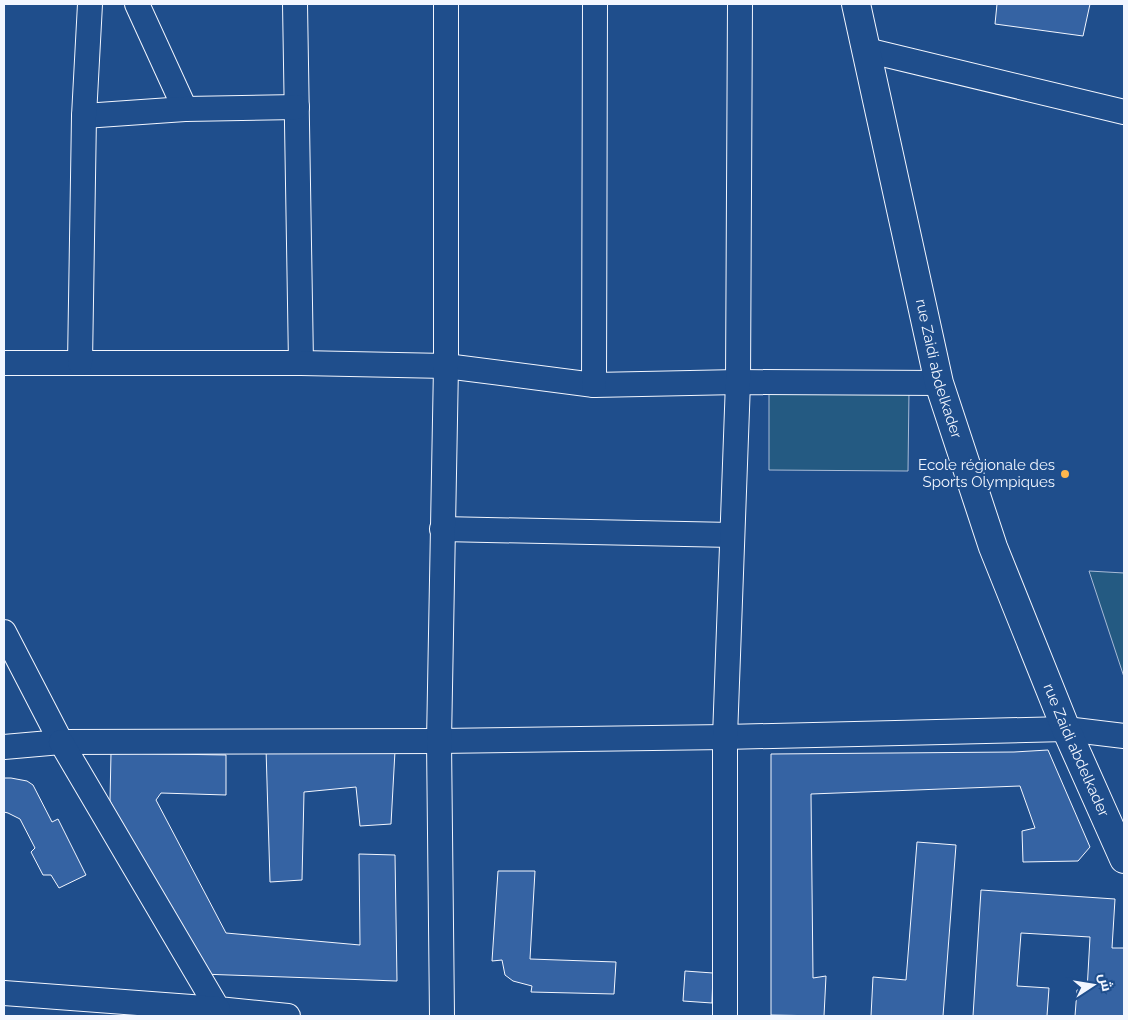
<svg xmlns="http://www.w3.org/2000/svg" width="1128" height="1020" viewBox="0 0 1128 1020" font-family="Raleway,Cairo,sans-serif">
<rect width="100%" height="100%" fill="#1f4e8c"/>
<g fill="#245a82" stroke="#a8bbd7">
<polygon points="769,389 909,390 908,471 769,470"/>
<polygon points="1089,571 1124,573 1124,677"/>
</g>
<g fill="#3563a3" stroke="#f2f6ff">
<polygon points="997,4 1090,4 1083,36 995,24"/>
<polygon points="266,748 395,751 391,824 360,826 356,787 304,792 302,880 270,882"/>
<polygon points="1048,750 1090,847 1078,861 1023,862 1022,831 1035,828 1020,786 811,794 813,978 826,976 824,1016 771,1015 771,754 1014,752"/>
<polygon points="111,753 226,755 226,795 161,793 156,800 226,933 360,945 359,854 395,855 397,981 201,974 110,801"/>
<polygon points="4,778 11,778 27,781 33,785 52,822 58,819 86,875 59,888 51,875 43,875 31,852 35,848 20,819 8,813 4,812"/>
<polygon points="917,842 956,845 943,1016 871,1016 873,977 906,980"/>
<polygon points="498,871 535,871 530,959 616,962 614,994 531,992 532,986 513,981 505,975 502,960 492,961"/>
<polygon points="981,890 1115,899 1112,948 1124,948 1124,1016 1075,1016 1077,990 1087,991 1090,937 1021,933 1017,986 1049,988 1047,1016 973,1016"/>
<polygon points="685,971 713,973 712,1003 683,1001"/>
</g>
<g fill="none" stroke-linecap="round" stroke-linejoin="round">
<defs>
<g id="minor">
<polyline points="137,4 185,109"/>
<polyline points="295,4 301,363"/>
<polyline points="866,50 1124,112"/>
<polyline points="84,116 185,109 297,107"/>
<polyline points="4,363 301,363 446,366 594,385 738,382 939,383"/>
<polyline points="80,363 84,116 90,4"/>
<polyline points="594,385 595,4"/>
<polyline points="442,529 732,535"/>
<polyline points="4,632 61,742 4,747"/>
<polyline points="61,742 439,741 725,737 1066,729 1124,736"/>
<polyline points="61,742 218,1009 288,1016"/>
<polyline points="4,993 218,1009"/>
<polyline points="442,1016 439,741 446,366 446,4"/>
<polyline points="725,1016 725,737 738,382 740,4"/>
</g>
<g id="major">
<path id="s1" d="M 856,4 L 939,383 L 993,547 L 1066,729 L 1124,859"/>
</g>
</defs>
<use href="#minor" stroke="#f2f6ff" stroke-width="26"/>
<use href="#major" stroke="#f2f6ff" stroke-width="30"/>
<use href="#minor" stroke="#1f4e8c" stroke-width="24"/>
<use href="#major" stroke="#1f4e8c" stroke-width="28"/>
</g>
<circle fill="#ffb74d" stroke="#1f4e8c" stroke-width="2" cx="1065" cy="474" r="5"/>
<g text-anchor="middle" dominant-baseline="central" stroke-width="4" stroke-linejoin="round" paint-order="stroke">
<g font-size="15" fill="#f2f6ff" stroke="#1f4e8c">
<text stroke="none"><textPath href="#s1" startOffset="374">rue Zaidi abdelkader</textPath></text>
<text stroke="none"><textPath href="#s1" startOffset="780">rue Zaidi abdelkader</textPath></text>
</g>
<g font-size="15" fill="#f2f6ff" stroke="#1f4e8c" text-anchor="end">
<text x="1055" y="465">Ecole régionale des<tspan x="1055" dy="17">Sports Olympiques</tspan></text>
</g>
</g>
<rect width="1128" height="1020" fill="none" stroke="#f2f6ff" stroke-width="10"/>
<g transform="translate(1093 985) rotate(78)" stroke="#1f4e8c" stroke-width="4" paint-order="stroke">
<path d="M0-4L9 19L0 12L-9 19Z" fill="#f2f6ff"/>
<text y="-8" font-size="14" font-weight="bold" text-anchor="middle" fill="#f2f6ff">ش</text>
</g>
</svg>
